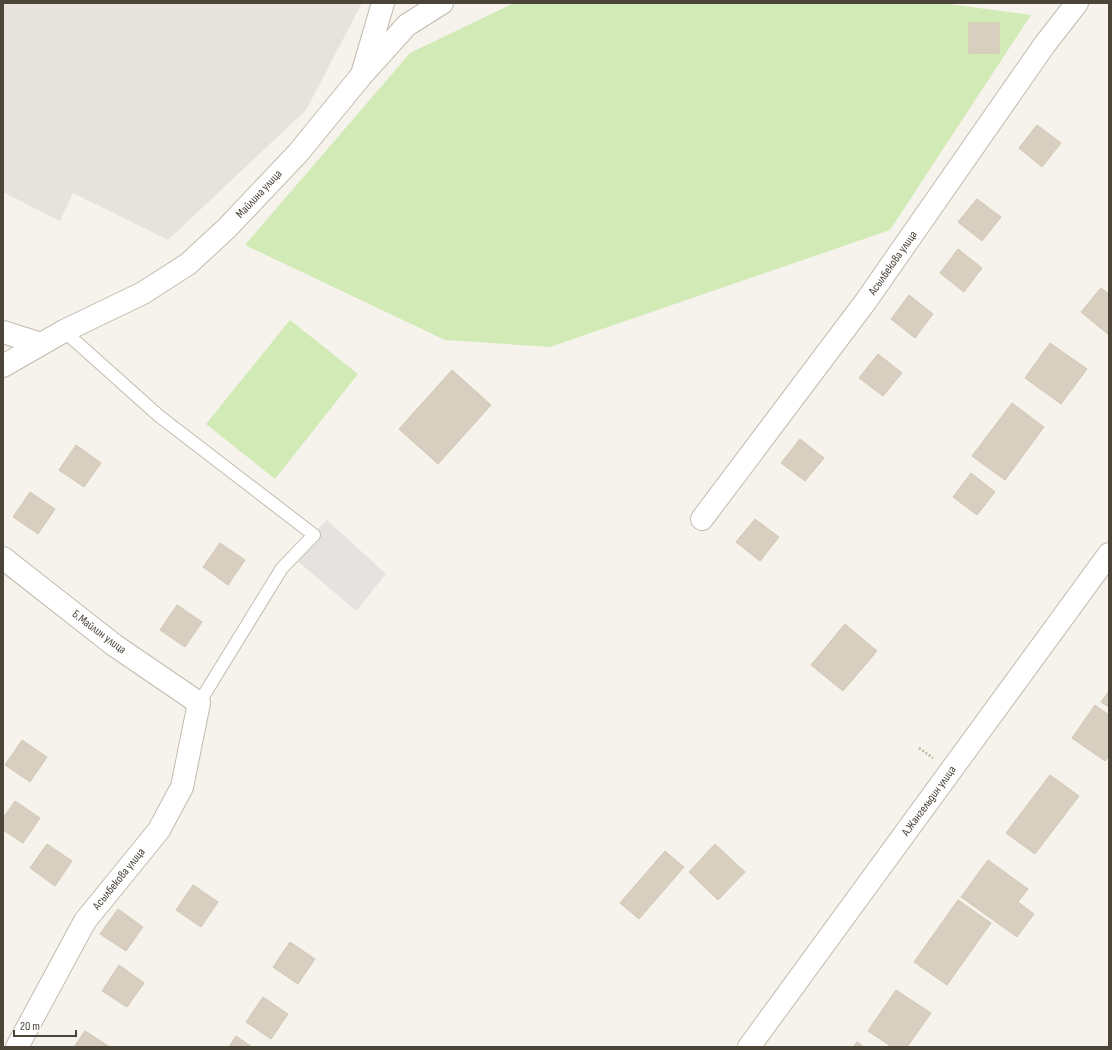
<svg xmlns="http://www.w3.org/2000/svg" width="1112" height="1050" viewBox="0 0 1112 1050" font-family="'Sofia Sans Condensed',sans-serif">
<rect width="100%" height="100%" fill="#f6f3ec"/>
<polygon fill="#e6e2dd" points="3,3 362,3 306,110 168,240 73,193 60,221 3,192"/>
<g fill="#d2eab5">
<polygon points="514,3 941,3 1031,15 890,230 550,347 445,340 245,245 410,53"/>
<polygon points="290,320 358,374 275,479 206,424"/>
</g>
<polygon fill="#e5e3e0" points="327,520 386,574 356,611 293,557"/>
<g fill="#d8cfc1" stroke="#d3c7b4">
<rect x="969" y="23" width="30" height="30"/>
<polygon points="1037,125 1061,143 1042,167 1019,148"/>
<polygon points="977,199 1001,217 982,241 958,222"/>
<polygon points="958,249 982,268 964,292 940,273"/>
<polygon points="1101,288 1109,294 1109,335 1081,312"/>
<polygon points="909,295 933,314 915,338 891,319"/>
<polygon points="1050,343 1087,369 1061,404 1025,378"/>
<polygon points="878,354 902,373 883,396 859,378"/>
<polygon points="452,370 491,405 438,464 399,429"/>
<polygon points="1012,403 1044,427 1005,480 972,456"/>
<polygon points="800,439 824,458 805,481 781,463"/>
<polygon points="76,445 101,463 84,487 59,470"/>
<polygon points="971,473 995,492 977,515 953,497"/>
<polygon points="30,492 55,509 38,534 13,517"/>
<polygon points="755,519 779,537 760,561 736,542"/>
<polygon points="220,543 245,560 228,585 203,567"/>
<polygon points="177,605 202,622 185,647 160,630"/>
<polygon points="845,624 877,651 843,691 811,665"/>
<polygon points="1109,691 1109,707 1101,702"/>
<polygon points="1095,705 1109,715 1109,755 1105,761 1072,738"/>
<polygon points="22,740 47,757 30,782 5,765"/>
<polygon points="1050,775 1079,796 1035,854 1006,833"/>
<polygon points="15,801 40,818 23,843 3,830 3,818"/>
<polygon points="47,844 72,861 55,886 30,868"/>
<polygon points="715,844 745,872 718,900 689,872"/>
<polygon points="665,851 684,867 639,919 620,903"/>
<polygon points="988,860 1028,889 1018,902 1034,914 1017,937 961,897"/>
<polygon points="193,885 218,902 201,927 176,910"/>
<polygon points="958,900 991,923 947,985 914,962"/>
<polygon points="118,909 143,927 126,951 100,934"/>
<polygon points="290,942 315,959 298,984 273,967"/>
<polygon points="119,965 144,983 127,1007 102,991"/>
<polygon points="896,990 931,1013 907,1047 892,1047 868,1031"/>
<polygon points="263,997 288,1014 271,1039 246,1022"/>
<polygon points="85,1031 110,1047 74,1047"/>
<polygon points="236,1036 252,1047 229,1047"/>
<polygon points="857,1042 864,1047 853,1047"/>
</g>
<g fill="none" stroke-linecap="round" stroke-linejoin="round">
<defs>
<polyline id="service" points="64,331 159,416 314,535 282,568 199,703"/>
<g id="minor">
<polyline points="363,71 383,3"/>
<polyline points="3,332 41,344"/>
<polyline points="3,366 64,331 143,293 188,264 227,228 298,153 361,76 407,25 442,3"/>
<polyline points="702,519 866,301 1045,44 1077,3"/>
<polyline points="3,558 114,645 199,703 182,787 159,830 85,921 17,1047"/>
</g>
<polyline id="tertiary" points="749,1047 1109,554"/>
</defs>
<use href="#service" stroke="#c2bbae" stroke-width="14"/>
<use href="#minor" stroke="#c2bbae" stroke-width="24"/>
<use href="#tertiary" stroke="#c2bbae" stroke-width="24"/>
<polyline stroke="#c4b79f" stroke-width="2.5" stroke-dasharray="2 2" stroke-linecap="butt" points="919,748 933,758"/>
<use href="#service" stroke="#fff" stroke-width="12"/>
<use href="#minor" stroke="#fff" stroke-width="22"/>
<use href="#tertiary" stroke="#fff" stroke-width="22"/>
</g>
<g text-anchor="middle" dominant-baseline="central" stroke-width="3" stroke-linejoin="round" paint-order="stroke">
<g font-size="12" fill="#4b4439" stroke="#fff">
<text transform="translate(259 194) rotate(-47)">Майлина улица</text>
<text transform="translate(893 263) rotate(-55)">Асылбекова улица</text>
<text transform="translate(99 632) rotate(37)">Б.Майлин улица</text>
<text transform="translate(929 801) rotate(-54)">А.Жангельдин улица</text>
<text transform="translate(119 879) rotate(-51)">Асылбекова улица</text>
</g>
</g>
<rect width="1112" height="1050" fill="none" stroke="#4b4439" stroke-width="8"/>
<path d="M14 1030v6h62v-6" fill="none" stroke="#4b4439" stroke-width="2"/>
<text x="20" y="1030" font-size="12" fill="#4b4439" stroke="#ffffff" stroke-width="3" paint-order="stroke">20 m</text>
</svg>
